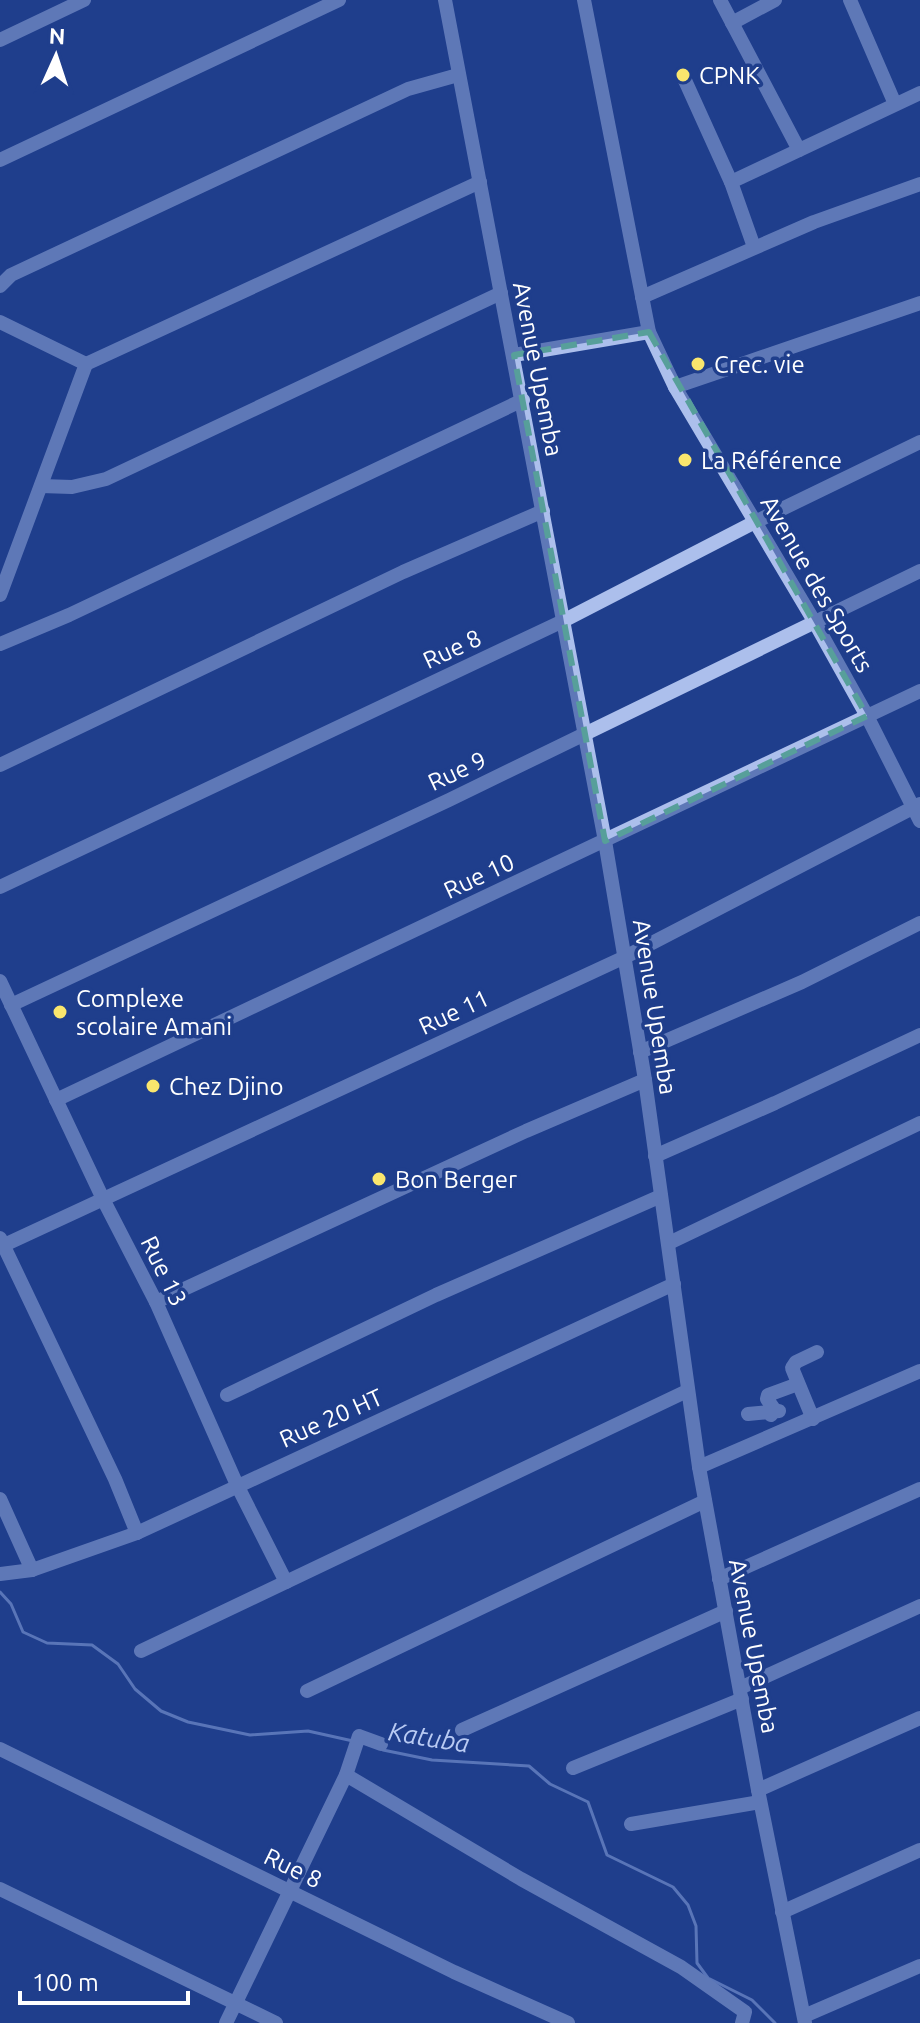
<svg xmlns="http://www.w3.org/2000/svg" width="920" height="2023" viewBox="0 0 920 2023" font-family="Ubuntu,sans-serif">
<rect width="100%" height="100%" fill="#1f3e8c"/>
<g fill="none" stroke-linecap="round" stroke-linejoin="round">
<g stroke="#a0b8ed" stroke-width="3">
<polyline points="0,1592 11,1604 23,1632 47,1643 92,1645 118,1664 135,1689 161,1711 188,1722 250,1735 308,1731 353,1741"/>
<polyline points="383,1750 432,1760 529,1766 550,1784 588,1802 607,1855 673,1887 688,1905 696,1926 697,1963 708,1978 752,2000 775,2023"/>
</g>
<g stroke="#acbfec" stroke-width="14">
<polyline points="445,0 605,841 645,1080 699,1467 758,1790 805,2023"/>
<polyline points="584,0 649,332 675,387 814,621 867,716 920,821"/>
<polyline points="720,0 799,150"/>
<polyline points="850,0 895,104"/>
<polyline points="732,23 775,0"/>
<polyline points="0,40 84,0"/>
<polyline points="683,76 731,182 754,247"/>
<polyline points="0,160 339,0"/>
<polyline points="731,182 920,93"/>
<polyline points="0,286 11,275 408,89 458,75"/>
<polyline points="642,297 814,222 920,184"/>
<polyline points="0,322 86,364"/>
<polyline points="514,355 649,332"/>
<polyline points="86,364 480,182"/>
<polyline points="675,387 920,303"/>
<polyline points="41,486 72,487 106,479 501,293"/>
<polyline points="0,595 86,364"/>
<polyline points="0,644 69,615 523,400"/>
<polyline points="0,765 403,572 543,511"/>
<polyline points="0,887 563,621 755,522 920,442"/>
<polyline points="0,981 104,1201 156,1302 237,1485 286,1582"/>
<polyline points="11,1005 449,800 920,571"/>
<polyline points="640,1052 802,982 920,923"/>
<polyline points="56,1100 920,691"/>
<polyline points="655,1156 775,1103 920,1035"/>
<polyline points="0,1238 115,1479 137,1533"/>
<polyline points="669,1243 920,1123"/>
<polyline points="0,1247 625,957 920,804"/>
<polyline points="156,1302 526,1131 645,1080"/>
<polyline points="227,1395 436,1295 661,1196"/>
<polyline points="748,1414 779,1411"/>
<polyline points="771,1415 774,1409 767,1399 768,1395 798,1384"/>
<polyline points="813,1419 792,1368 796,1362 817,1352"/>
<polyline points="699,1467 920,1371"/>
<polyline points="0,1499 32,1570"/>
<polyline points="0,1574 32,1570 137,1533 674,1284"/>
<polyline points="719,1579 920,1489"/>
<polyline points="141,1651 687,1391"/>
<polyline points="740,1688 920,1606"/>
<polyline points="307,1691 705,1501"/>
<polyline points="462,1730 726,1611"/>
<polyline points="0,1749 454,1972 568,2023"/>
<polyline points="573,1768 742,1699"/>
<polyline points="346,1775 521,1879 681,1967 745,2012 742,2023"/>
<polyline points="758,1790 920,1718"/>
<polyline points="631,1824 760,1802"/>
<polyline points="0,1889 276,2023"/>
<polyline points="782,1912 920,1850"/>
<polyline points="804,2016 920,1966"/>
<polyline points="226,2023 346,1775 359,1736 381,1744"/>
</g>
</g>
<path d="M0 0H920V2023H0ZM 649,332 L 867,716 L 605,841 L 514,355 Z" fill="#1f3e8c" fill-opacity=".55" fill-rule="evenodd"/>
<path fill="none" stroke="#579f9a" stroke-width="6" stroke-dasharray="16 10" stroke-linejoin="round" d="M 649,332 L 867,716 L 605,841 L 514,355 Z"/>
<g fill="#fae66d" stroke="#1f3e8c" stroke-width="3">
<circle cx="683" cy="75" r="8"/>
<circle cx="698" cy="364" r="8"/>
<circle cx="685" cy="460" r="8"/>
<circle cx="60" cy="1012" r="8"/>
<circle cx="153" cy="1086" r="8"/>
<circle cx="379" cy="1179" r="8"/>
</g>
<g text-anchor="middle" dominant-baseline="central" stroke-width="7" stroke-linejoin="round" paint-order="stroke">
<g font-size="24" fill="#fff" stroke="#1f3e8c" text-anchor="start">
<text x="699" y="75">CPNK</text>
<text x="714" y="364">Crec. vie</text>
<text x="701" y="460">La Référence</text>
<text x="76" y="998">Complexe<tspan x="76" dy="28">scolaire Amani</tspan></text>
<text x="169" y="1086">Chez Djino</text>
<text x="395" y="1179">Bon Berger</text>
</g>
<g font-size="24" fill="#fff" stroke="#1f3e8c">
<text transform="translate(538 369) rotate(79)">Avenue Upemba</text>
<text transform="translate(817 584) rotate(60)">Avenue des Sports</text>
<text transform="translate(452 649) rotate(-25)">Rue 8</text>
<text transform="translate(457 771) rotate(-25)">Rue 9</text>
<text transform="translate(479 876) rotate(-25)">Rue 10</text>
<text transform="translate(655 1007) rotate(81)">Avenue Upemba</text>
<text transform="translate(454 1012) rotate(-25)">Rue 11</text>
<text transform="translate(164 1271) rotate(64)">Rue 13</text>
<text transform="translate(331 1418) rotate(-24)">Rue 20 HT</text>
<text transform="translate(754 1646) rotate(79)">Avenue Upemba</text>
<text transform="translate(293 1868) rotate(26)">Rue 8</text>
</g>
<g font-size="26" font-style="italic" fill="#b8caf3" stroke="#1f3e8c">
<text transform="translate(429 1737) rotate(9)">Katuba</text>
</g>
</g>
<g transform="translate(56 56) rotate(3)" stroke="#1f3e8c" stroke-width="6" paint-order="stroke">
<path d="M0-6L14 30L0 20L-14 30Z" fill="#ffffff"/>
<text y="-12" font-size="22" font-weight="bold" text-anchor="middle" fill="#ffffff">N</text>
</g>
<path d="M20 1991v12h168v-12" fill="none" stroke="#ffffff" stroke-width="4"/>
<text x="32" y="1991" font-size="24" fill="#ffffff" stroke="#1f3e8c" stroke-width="6" paint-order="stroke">100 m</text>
</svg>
